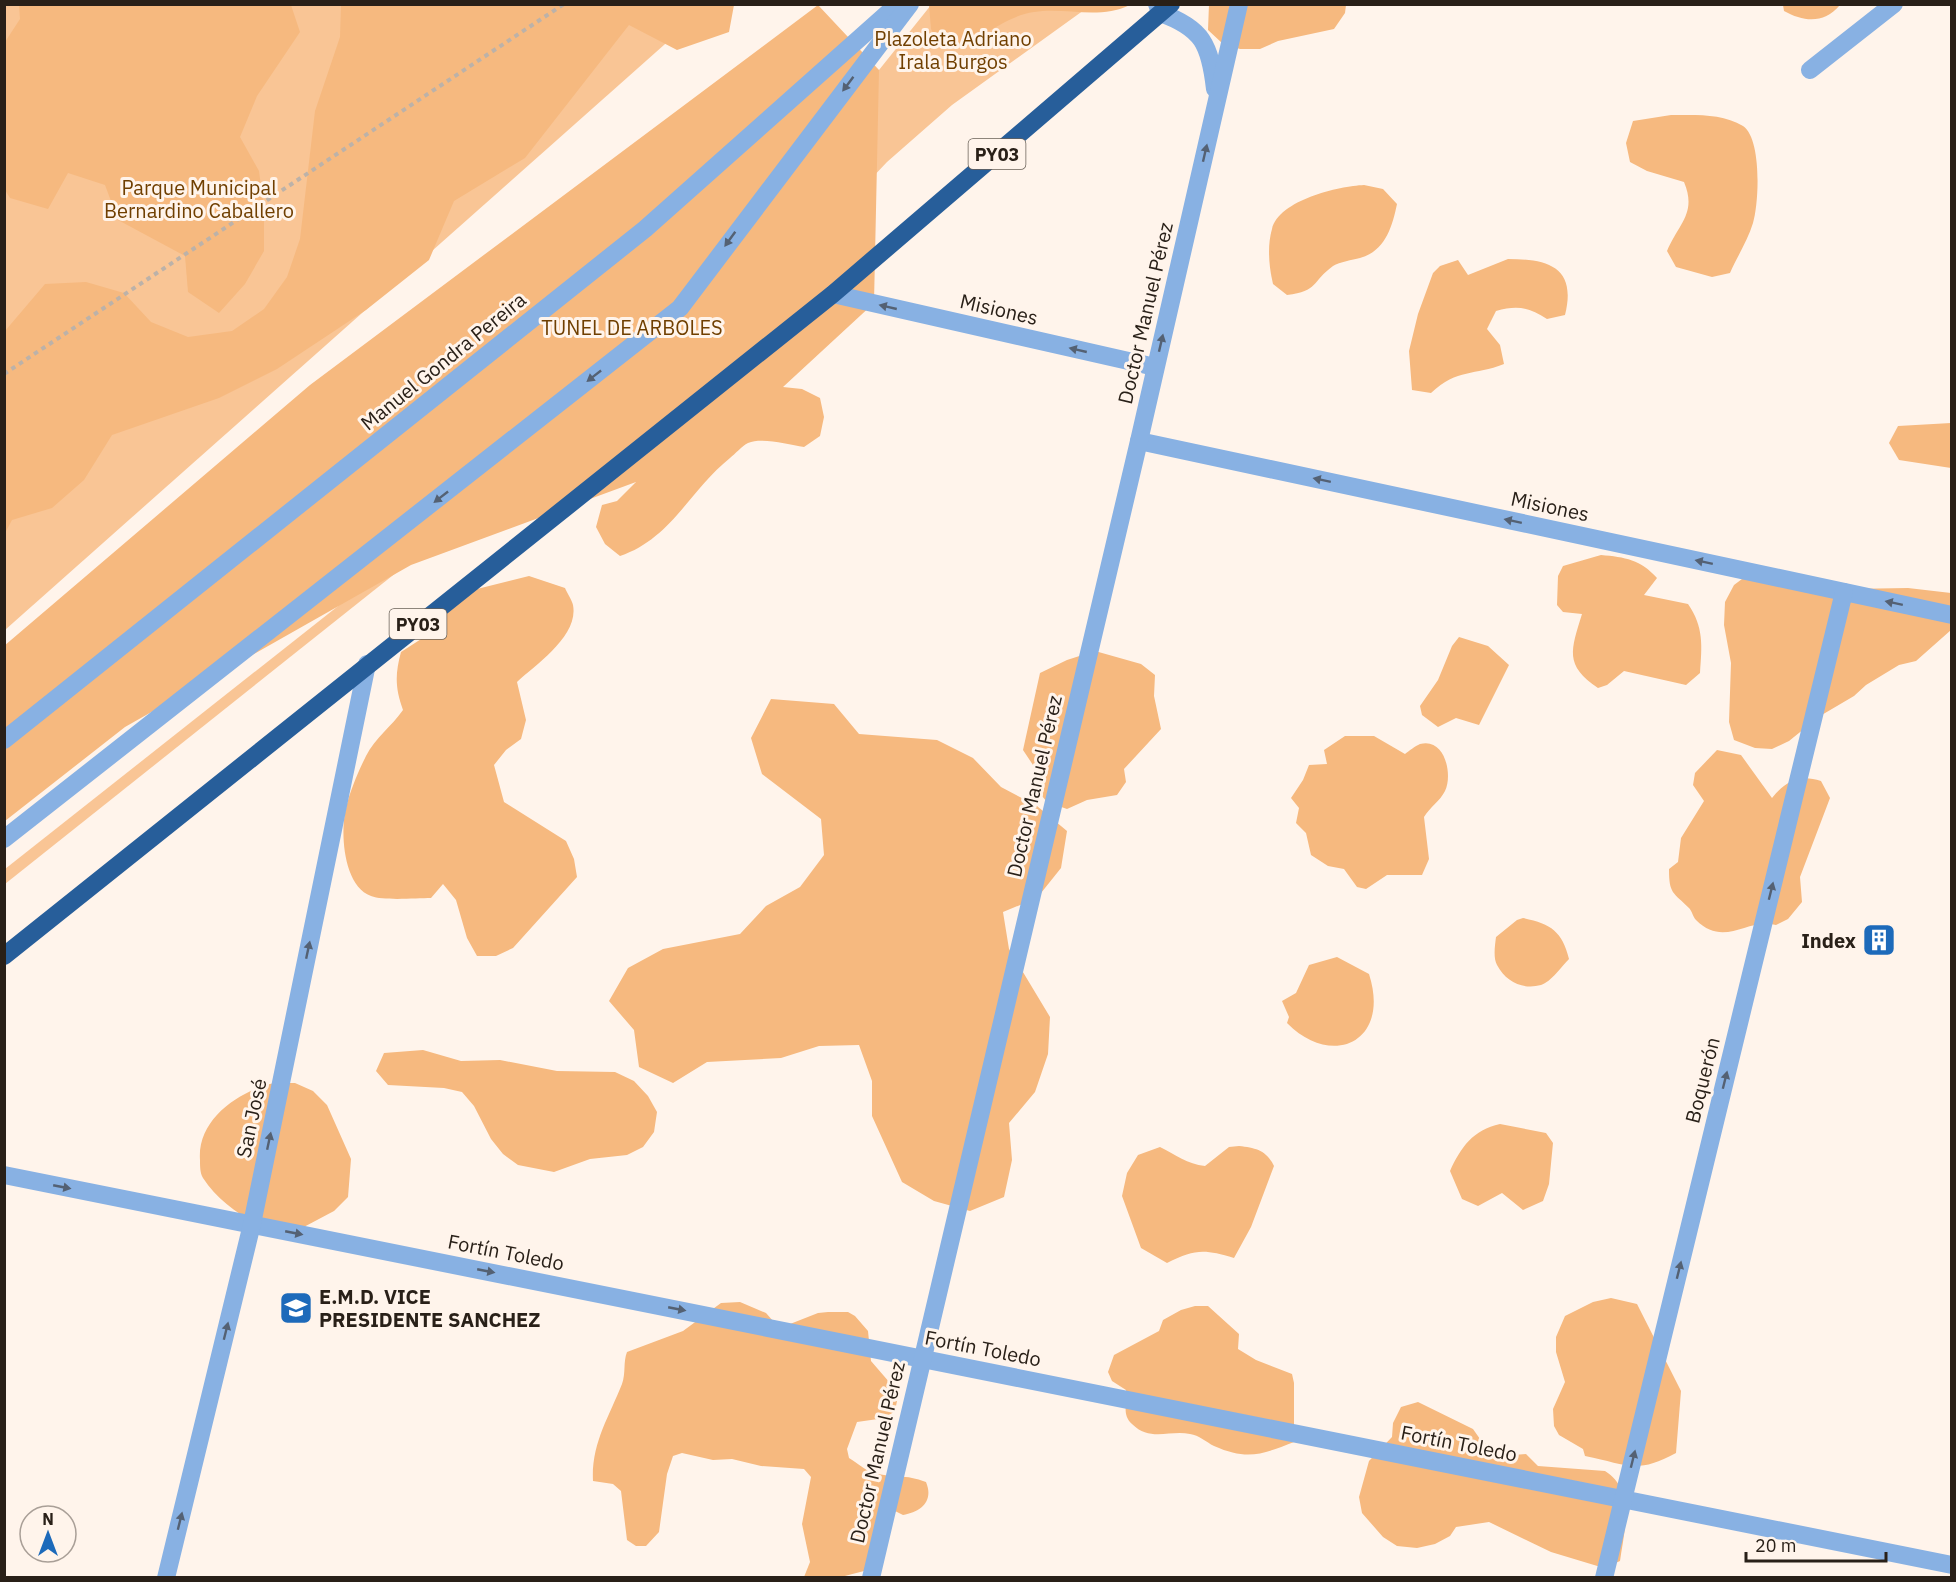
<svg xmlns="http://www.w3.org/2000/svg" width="1956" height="1582" viewBox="0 0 1956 1582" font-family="'IBM Plex Sans',sans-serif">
<rect width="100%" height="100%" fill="#fff4eb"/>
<g fill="#f9c595">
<polygon points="5,5 709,5 5,630"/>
<polygon points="931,5 1091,5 952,105 887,162 835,217 812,196 879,70"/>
<polygon points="699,321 705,327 5,884 5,869"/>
</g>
<g fill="#f6b97f">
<polygon points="1209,4 1346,5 1345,13 1334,29 1278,41 1260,49 1240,49 1222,43 1208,30"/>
<polygon points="19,5 291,5 300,32 257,96 240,137 259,171 264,209 264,251 245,284 219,313 188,292 185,256 118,220 105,185 68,173 48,209 10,198 5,190 5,42 20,19"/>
<polygon points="341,5 734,5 729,32 677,50 629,25 525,158 454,201 429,260 366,310 277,369 219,398 112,435 84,480 52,508 12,520 5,533 5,331 45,284 86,282 124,293 151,322 188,337 232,331 264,309 287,277 300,239 315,111 340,37"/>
<path d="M 818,5 L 879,70 L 874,303 L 783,387 L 802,389 L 820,398 L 824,417 L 820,436 L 804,447 C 788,445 763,437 748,443 C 742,446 735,454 730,458 C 690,490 671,539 620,556 L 605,544 L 596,527 L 602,505 L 617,501 L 636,482 L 411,565 L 125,727 L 5,821 L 4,646 L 310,385 Z"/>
<path d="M 929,5 L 929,4 L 1130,5 C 1099,20 1066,7 1034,12 C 999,17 980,46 940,47 L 931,29 Z"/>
<path d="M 1783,5 L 1783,4 L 1840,5 C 1824,24 1804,22 1784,11 Z"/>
<path d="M 1671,115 C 1695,115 1722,113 1743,126 C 1762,139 1759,203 1753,223 C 1748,240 1737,257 1730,273 L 1712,277 L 1676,267 L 1667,251 C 1679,223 1697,213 1684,182 L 1647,171 L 1630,162 L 1626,143 L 1633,121 Z"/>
<path d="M 1364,185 L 1383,189 L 1397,204 C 1392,228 1385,251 1360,258 C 1352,260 1340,262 1333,266 C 1311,282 1319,291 1287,295 L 1273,284 C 1269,267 1267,246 1272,229 C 1279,200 1339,186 1364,185 Z"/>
<path d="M 1508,259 C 1548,259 1577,267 1565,315 L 1547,319 C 1529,307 1517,305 1496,311 L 1487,329 L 1500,345 L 1504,364 C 1474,376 1458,368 1431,393 L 1412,390 L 1409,351 L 1418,314 L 1433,273 L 1440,266 L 1458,260 L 1468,275 Z"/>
<polygon points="1951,423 1951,468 1899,460 1889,443 1898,426"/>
<path d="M 1601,555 C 1625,557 1641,560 1657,578 L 1644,595 L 1688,604 C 1704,627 1702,646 1700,673 L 1686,685 L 1624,671 L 1607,685 L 1598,688 C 1564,665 1571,650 1582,614 L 1563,612 L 1557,605 L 1558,576 L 1563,566 Z"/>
<polygon points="1750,573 1848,589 1908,588 1951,593 1951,630 1916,661 1899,665 1866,685 1854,696 1820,716 1789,741 1772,749 1755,748 1734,740 1729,722 1731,663 1724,625 1725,602 1734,585"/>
<path d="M 529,576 L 565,588 C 567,593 572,600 573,605 C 579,636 536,664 517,682 L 526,720 L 521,739 L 506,750 L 494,765 L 504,802 L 566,841 L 574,859 L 577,877 L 513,948 L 496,956 L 477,956 L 467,938 L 456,900 L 443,884 L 431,898 C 416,898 384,901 371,896 C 343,886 340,831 346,808 C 350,791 358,772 366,756 C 375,738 392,726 403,710 C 395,688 395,674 401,652 L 432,632 L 456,599 L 473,590 Z"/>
<polygon points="1459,637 1488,646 1509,665 1479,725 1456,718 1438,727 1422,715 1420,706 1438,680 1452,646"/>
<polygon points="1095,651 1141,664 1155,675 1154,696 1161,729 1124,769 1126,782 1117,795 1087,800 1067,809 1047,802 1037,790 1037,771 1023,750 1040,673 1067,660"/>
<polygon points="771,699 834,704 859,734 937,740 973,758 1001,787 1037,806 1067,831 1061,868 1037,898 1003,912 1009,949 1050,1017 1048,1054 1035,1092 1009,1123 1012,1160 1004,1197 970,1211 934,1201 902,1182 872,1116 872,1081 859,1045 819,1046 781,1058 707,1062 673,1083 639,1067 634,1030 609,1001 628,968 663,949 740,934 766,906 800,887 824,855 821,819 762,774 751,738"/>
<path d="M 1345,736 L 1374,736 L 1405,754 C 1409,751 1415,746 1420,744 C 1445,737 1453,775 1445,791 C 1440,801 1430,807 1424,817 L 1429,859 L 1422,875 L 1387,875 L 1366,889 L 1357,887 L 1344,869 L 1328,866 L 1311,855 L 1306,833 L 1296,823 L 1299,808 L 1291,798 L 1303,780 L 1309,765 L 1327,764 L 1324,750 Z"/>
<path d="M 1717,750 L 1741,755 L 1772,798 C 1786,781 1799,774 1821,781 L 1830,798 L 1800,877 L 1802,902 L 1788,919 L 1776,925 C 1749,916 1725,949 1696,920 C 1693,917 1692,911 1689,908 C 1673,892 1669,894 1669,869 L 1678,862 L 1681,838 L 1704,801 L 1693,785 L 1695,773 Z"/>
<path d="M 1523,918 C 1551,924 1562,931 1569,959 C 1562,966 1551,982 1541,985 C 1523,990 1506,982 1497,965 C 1493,958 1495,945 1496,937 L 1517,920 Z"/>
<path d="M 1337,957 L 1369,974 C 1391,1042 1332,1069 1287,1023 L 1289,1017 L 1282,1001 L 1296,993 L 1309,965 Z"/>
<polygon points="423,1050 461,1061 500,1060 557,1071 615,1072 634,1081 648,1096 657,1112 654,1132 643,1147 627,1155 590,1159 554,1172 518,1165 503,1154 491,1139 474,1106 462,1092 444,1088 388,1085 376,1071 384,1053"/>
<path d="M 274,1083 L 295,1083 L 313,1091 L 327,1105 L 351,1159 L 348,1197 L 334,1211 L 285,1237 C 255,1225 222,1207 203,1178 C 200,1173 200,1166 200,1160 C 197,1119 239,1091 274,1083 Z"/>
<path d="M 1500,1124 L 1546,1133 L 1553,1143 L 1549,1184 L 1543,1201 L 1523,1210 L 1502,1193 L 1478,1206 L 1462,1199 L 1450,1171 C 1461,1147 1473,1130 1500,1124 Z"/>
<path d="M 1239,1146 C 1256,1148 1266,1150 1274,1166 L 1251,1227 L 1234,1258 C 1204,1249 1195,1249 1167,1263 L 1141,1248 L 1122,1196 L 1127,1173 L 1138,1155 L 1160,1147 C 1176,1155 1187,1164 1205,1166 L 1229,1147 Z"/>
<path d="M 1611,1298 L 1637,1304 L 1681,1391 L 1676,1453 C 1636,1475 1626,1464 1585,1456 L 1583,1449 L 1559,1435 L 1554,1426 L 1553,1409 L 1565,1382 L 1556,1352 L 1556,1337 L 1565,1316 L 1593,1302 Z"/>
<path d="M 740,1302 L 766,1313 L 773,1321 L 790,1324 L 818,1313 L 828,1312 L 848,1312 L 855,1316 L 868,1331 L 871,1361 L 890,1383 L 897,1401 L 895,1411 L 885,1418 L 857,1422 L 847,1449 L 849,1458 C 856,1462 866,1471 874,1473 C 893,1478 906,1474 926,1482 C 934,1501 921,1512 903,1515 L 895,1511 L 864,1571 L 841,1577 L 804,1577 L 810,1562 L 802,1524 L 811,1477 L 804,1469 L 761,1466 L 732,1459 L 713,1460 L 682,1453 L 673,1456 L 667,1474 L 659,1532 L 646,1546 L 636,1546 L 627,1540 L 621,1491 L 613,1484 L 593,1481 C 591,1444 609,1417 622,1384 C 626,1373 623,1362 627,1352 L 683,1331 L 721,1303 Z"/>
<path d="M 1195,1306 L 1208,1306 L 1239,1334 L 1238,1349 L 1256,1360 L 1292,1374 L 1294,1383 L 1294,1442 C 1263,1454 1248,1461 1214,1446 C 1206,1442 1199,1435 1190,1434 C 1169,1430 1150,1442 1132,1424 C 1121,1414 1128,1403 1126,1390 L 1112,1381 L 1108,1372 L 1114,1355 L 1159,1331 L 1163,1320 L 1181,1310 Z"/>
<path d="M 1418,1402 L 1473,1429 L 1480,1439 L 1501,1456 L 1526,1454 L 1538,1466 L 1605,1471 C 1636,1490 1624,1532 1620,1561 L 1604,1568 L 1551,1552 L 1489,1522 L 1456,1527 L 1450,1536 L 1435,1544 L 1417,1548 L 1397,1546 L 1383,1537 L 1362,1513 L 1359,1497 L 1369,1461 L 1392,1437 L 1393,1423 L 1401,1407 Z"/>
</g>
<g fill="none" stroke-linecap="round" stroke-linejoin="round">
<polyline stroke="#bcb2a9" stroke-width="4" stroke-dasharray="4.5 4.5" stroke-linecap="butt" points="4,374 564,4"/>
<g stroke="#88b1e3" stroke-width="18">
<path d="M 1157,4 L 1160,13 C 1203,28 1210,45 1215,89"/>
<polyline points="1810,70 1894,4"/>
<polyline points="833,294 1155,367"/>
<polyline points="1139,441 1952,615"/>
<polyline points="4,740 645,229 898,4"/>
<polyline points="4,839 680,308 910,4"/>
<polyline points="4,1175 1952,1565"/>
<polyline points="166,1578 252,1224 367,664"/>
<polyline points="871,1578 1139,441 1239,4"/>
<polyline points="1604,1578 1844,592"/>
</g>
<polyline stroke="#275e9a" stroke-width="18" points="4,956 833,294 1171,4"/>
</g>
<defs><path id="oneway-solid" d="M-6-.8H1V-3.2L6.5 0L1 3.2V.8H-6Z" transform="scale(1.5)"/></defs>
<g fill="#546173">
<use href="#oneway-solid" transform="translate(848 84) rotate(127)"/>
<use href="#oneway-solid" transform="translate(1205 153) rotate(-77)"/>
<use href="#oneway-solid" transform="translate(730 239) rotate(126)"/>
<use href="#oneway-solid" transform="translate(888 307) rotate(-167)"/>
<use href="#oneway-solid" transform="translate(1161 343) rotate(-77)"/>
<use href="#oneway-solid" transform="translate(1078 350) rotate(-167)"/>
<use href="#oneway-solid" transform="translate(594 376) rotate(142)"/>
<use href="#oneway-solid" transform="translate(1322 480) rotate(-168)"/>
<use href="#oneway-solid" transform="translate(441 497) rotate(142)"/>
<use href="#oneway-solid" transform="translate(1513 521) rotate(-168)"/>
<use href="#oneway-solid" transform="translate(1704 562) rotate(-168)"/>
<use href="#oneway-solid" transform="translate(1894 603) rotate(-168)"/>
<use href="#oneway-solid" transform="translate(1771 891) rotate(-76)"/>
<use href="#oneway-solid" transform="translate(308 950) rotate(-78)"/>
<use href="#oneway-solid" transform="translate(1725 1080) rotate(-76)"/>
<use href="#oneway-solid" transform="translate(269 1141) rotate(-78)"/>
<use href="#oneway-solid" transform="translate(62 1187) rotate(11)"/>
<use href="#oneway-solid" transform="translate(294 1233) rotate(11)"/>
<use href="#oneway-solid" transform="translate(1679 1270) rotate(-76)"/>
<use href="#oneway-solid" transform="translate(486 1271) rotate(11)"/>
<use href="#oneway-solid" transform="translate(677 1309) rotate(11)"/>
<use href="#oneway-solid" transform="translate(226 1331) rotate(-76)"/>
<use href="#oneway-solid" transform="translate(1633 1459) rotate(-76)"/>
<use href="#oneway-solid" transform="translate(180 1521) rotate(-76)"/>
</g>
<defs>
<symbol id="building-square" viewBox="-11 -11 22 22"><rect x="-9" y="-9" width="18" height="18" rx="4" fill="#1d6aba" stroke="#fff4eb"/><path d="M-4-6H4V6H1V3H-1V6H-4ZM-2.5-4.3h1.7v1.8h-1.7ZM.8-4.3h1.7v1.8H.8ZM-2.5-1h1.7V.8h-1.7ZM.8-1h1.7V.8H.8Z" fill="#fff"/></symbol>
<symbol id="school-square" viewBox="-11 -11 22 22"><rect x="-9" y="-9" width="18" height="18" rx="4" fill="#1d6aba" stroke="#fff4eb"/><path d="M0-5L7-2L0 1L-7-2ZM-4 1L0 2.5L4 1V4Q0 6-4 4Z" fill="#fff"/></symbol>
</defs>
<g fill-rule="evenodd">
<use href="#building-square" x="1860" y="921" width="38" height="38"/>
<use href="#school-square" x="277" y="1289" width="38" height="38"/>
</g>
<g text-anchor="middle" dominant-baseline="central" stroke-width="6" stroke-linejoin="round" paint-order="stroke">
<g fill="#fff4eb" stroke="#696057" stroke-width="1.5">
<rect x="968.5" y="139" width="57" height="30" rx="4.5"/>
<rect x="389.5" y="609" width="57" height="30" rx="4.5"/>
</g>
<g font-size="18" font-weight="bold" fill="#292018">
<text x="997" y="154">PY03</text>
<text x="418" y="624">PY03</text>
</g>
<g font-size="20" fill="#703f00" stroke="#fff4eb">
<text x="953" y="38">Plazoleta Adriano<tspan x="953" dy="23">Irala Burgos</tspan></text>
<text x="199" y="187">Parque Municipal<tspan x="199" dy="23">Bernardino Caballero</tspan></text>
<text x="632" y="327">TUNEL DE ARBOLES</text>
</g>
<g font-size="20" fill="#292018" stroke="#fff4eb">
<text transform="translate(999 309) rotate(13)">Misiones</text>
<text transform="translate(1145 313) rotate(-77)">Doctor Manuel Pérez</text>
<text transform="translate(443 361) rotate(-39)">Manuel Gondra Pereira</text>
<text transform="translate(1550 506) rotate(12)">Misiones</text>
<text transform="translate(1034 786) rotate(-77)">Doctor Manuel Pérez</text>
<text transform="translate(1702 1080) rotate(-76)">Boquerón</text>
<text transform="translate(251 1118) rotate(-78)">San José</text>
<text transform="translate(506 1252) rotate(11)">Fortín Toledo</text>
<text transform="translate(983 1348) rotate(11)">Fortín Toledo</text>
<text transform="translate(1459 1443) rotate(11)">Fortín Toledo</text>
<text transform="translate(877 1452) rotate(-77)">Doctor Manuel Pérez</text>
</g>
<g font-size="20" font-weight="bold" fill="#292018" stroke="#fff4eb" text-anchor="end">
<text x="1856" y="940">Index</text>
<text x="319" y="1296" text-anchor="start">E.M.D. VICE<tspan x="319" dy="23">PRESIDENTE SANCHEZ</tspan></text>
</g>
</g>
<rect width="1956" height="1582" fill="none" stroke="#292018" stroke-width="12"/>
<g transform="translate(48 1534)"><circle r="28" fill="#fff4eb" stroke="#a99f97" stroke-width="1.5"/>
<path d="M0-4.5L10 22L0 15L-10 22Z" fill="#1d6aba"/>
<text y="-9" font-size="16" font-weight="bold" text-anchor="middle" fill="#292018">N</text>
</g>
<path d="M1746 1552v9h140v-9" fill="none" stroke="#292018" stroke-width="3"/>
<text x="1755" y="1552" font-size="18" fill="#292018" stroke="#fff4eb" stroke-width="4.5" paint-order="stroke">20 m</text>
</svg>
